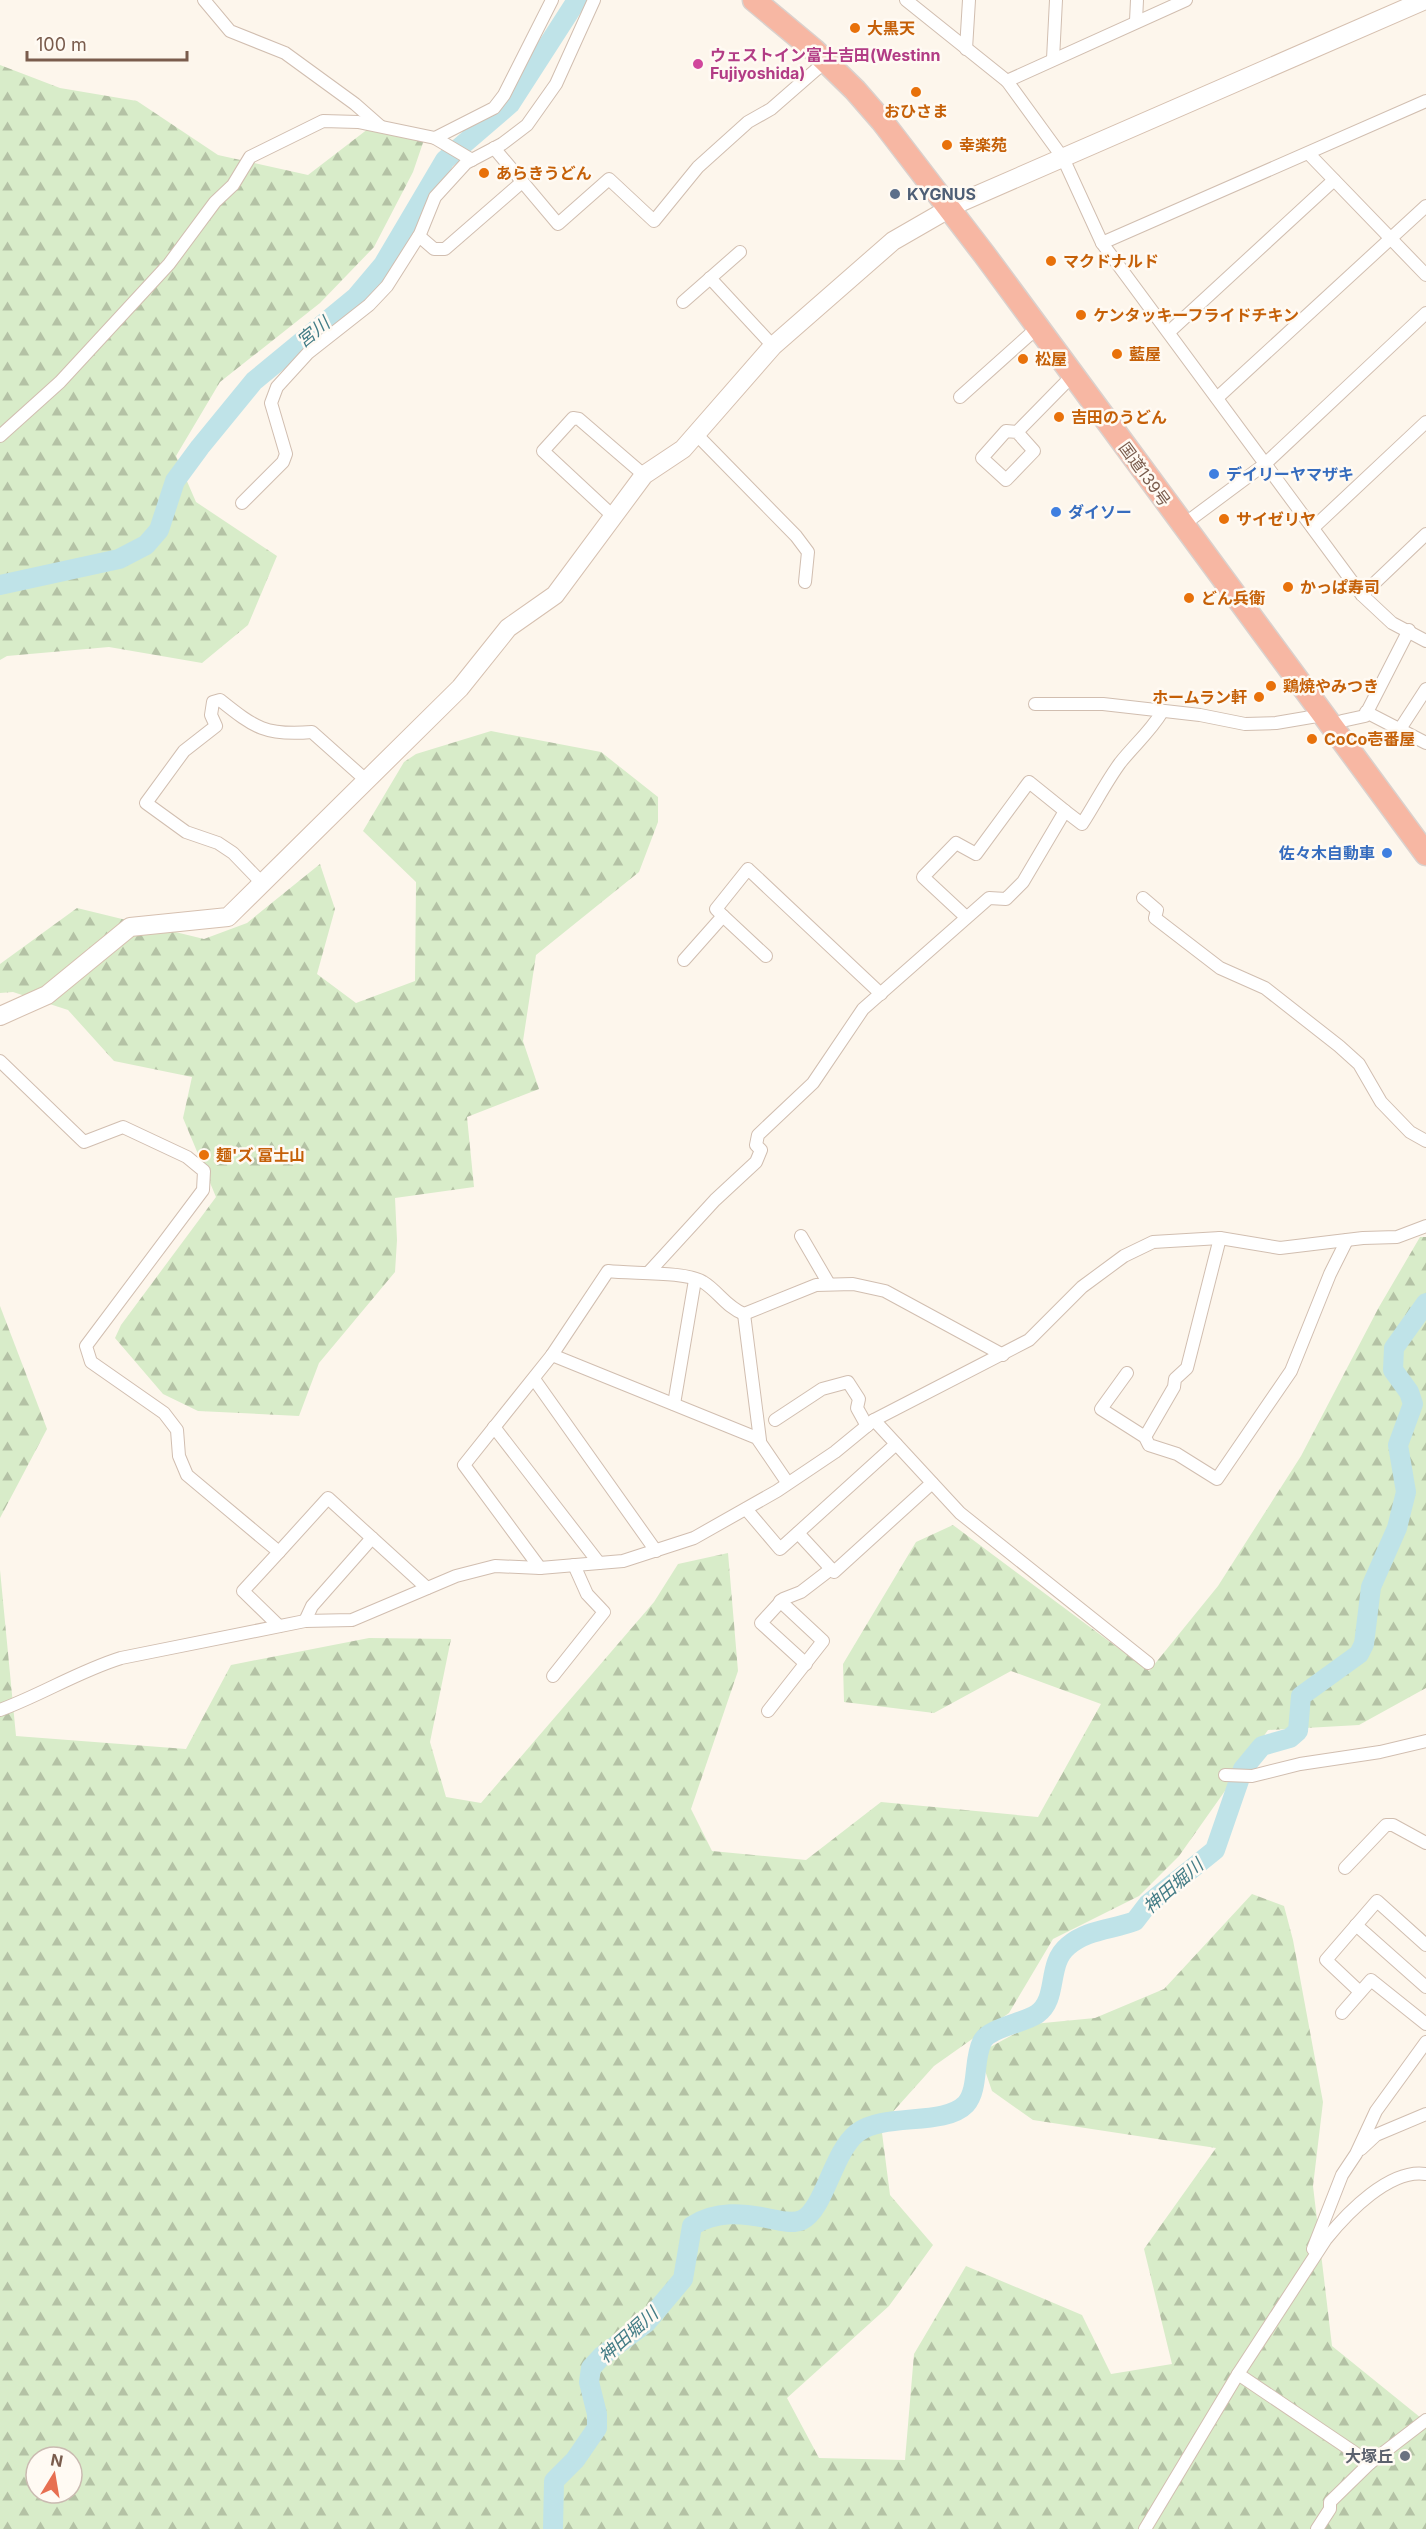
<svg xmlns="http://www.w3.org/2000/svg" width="1426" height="2529" viewBox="0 0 1426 2529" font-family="Inter,'Noto Sans JP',sans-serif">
<defs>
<pattern id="forest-firs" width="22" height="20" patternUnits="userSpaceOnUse" patternTransform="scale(1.5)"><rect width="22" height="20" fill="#d8ecc9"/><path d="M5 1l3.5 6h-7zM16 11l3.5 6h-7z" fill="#b4c2a5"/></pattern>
</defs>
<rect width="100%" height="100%" fill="#fdf6ec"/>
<g fill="url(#forest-firs)" fill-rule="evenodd">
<polygon points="0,65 60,88 137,101 218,155 308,175 377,122 427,131 413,172 374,247 320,303 220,382 176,456 196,502 277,556 248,625 202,663 109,647 7,656 0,660"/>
<polygon points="491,731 601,752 658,797 658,822 639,872 536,955 523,1041 539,1089 467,1117 474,1187 395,1198 397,1240 395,1272 319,1363 299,1416 198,1411 163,1394 115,1338 121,1325 216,1197 183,1118 192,1077 114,1061 68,1010 13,992 0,993 0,964 77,908 204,939 247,923 320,864 335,909 317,974 356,1003 415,981 416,882 363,831 404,762 416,754"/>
<path d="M 1420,1237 L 1426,1237 L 1426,1688 L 1359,1725 L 1268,1730 L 1179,1856 L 1139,1896 L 1053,1939 L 1009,2013 L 934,2066 L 881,2125 L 890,2195 L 933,2245 L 889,2306 L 787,2398 L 819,2458 L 905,2460 L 914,2354 L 966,2266 L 1082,2315 L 1111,2374 L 1172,2364 L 1144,2249 L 1216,2148 L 1033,2120 L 992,2091 L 979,2053 L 1033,2024 L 1095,2018 L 1164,1989 L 1252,1894 L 1284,1906 L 1293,1940 L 1323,2102 L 1313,2186 L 1332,2346 L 1426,2422 L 1426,2529 L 0,2529 L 0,1570 L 16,1736 L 186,1749 L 231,1665 L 369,1638 L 451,1639 L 430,1742 L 446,1797 L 481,1803 L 654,1602 L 678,1564 L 728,1553 L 738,1671 L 691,1809 L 712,1851 L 806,1860 L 881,1802 L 1038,1817 L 1101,1704 L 1011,1671 L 934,1713 L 844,1702 L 843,1664 L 916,1542 L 953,1525 L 1149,1671 L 1218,1586 L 1301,1456 L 1379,1307 ZM 36,2457 L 72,2457 L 72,2493 L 36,2493 Z"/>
<polygon points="0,1306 47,1429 0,1518"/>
</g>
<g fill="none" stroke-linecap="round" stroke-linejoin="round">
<g stroke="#bfe3e8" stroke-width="20">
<polyline points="0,585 119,559 146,545 159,530 175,481 200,447 254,381 356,297 383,265 445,160 510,104 577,0"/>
<path d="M 553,2529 L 554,2481 L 575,2460 L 597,2428 L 597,2414 L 589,2382 L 591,2368 L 602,2356 L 646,2323 L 683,2279 L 692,2226 C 716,2210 744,2213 771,2219 C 780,2221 793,2224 802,2220 C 824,2210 833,2152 857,2133 C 884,2112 944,2127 966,2104 C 979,2089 973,2060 982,2042 C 988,2028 1024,2023 1037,2014 C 1059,1999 1046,1964 1068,1946 C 1088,1929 1112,1930 1135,1921 L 1148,1904 L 1215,1850 L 1243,1769 L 1262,1746 L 1290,1738 L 1298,1731 L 1301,1696 L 1359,1654 L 1364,1644 L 1371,1587 L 1397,1528 L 1406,1492 L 1398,1445 L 1413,1404 L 1409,1392 L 1393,1370 L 1394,1348 L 1426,1303"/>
</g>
<defs>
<g id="street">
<polyline points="204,0 230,31 285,53 355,104 380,126"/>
<polyline points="906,0 1007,81 1063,158 1102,243 1362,595 1392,623 1426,641"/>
<polyline points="1136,21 1137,0"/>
<polyline points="966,49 969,0"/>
<polyline points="1053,59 1056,0"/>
<polyline points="1007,81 1186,0"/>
<polyline points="435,138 472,160"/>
<polyline points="494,148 558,224 609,179 654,221 698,167 748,122 771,109 826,61"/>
<polyline points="1309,154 1426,275"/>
<polyline points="419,236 434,249 445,249 522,182"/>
<polyline points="1102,243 1426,101"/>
<polyline points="710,278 773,346"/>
<polyline points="683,302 740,252"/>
<polyline points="1169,332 1334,180"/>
<polyline points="960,397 1037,328"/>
<polyline points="1217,398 1426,206"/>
<polyline points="1017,432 1034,451 1006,480 982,458 1006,431 1017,432 1072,376"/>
<polyline points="696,434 796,536 808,552 805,582"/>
<polyline points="0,436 60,382 169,264 215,202 233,185 250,157 323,121 358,122 435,138 494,108 504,95 552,0"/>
<polyline points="242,503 283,462 286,454 271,403 277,387 308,353 369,305 387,286 420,234 435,197 466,163 502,144 527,125 556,84 594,0"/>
<polyline points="614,517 543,451 573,418 579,419 644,475"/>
<polyline points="1183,525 1265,464 1426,313"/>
<polyline points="1313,528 1426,422"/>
<polyline points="1362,595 1426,534"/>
<polyline points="1035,704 1103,704 1200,715 1245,724 1276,723 1323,715"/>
<polyline points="1366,712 1426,743"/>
<polyline points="1342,721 1365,716 1409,630"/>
<polyline points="1400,729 1426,689"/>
<path d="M 262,883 L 233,853 L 218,843 L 186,832 L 146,803 L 184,751 L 216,726 L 211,715 L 213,702 L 220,700 C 255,728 266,736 312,732 L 367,781"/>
<polyline points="1143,898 1157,910 1155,918 1220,968 1265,988 1339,1046 1359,1064 1381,1102 1410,1132 1426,1141"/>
<polyline points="723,916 766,956"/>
<polyline points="966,917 923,877 956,843 976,854 1029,782 1065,811"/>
<polyline points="684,960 723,916 716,909 748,869 881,994"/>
<polyline points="0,1061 84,1142 123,1127 187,1157 204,1171 203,1190 86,1346 91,1362 164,1413 177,1430 179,1456 187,1475 279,1552 243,1591 279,1626"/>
<polyline points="801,1236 829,1284"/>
<path d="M 649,1272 L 715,1200 L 756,1162 L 761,1150 L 756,1145 L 758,1135 L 813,1083 L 863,1009 L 989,898 L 1006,899 L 1023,882 L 1065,811 L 1082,824 C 1095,804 1106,782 1120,763 C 1134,745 1150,732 1162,712"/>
<polyline points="744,1314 760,1440"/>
<polyline points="552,1355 757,1438 787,1482"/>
<polyline points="1127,1373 1101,1409 1145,1437 1149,1445 1177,1454 1217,1479 1291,1371 1330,1274 1347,1240"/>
<polyline points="534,1379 656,1551"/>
<polyline points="674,1404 695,1280"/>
<polyline points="775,1420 822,1389 848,1382 859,1399 857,1408 867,1426"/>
<polyline points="874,1420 960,1513 1148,1663"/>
<polyline points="494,1427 599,1563"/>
<polyline points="1145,1437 1174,1387 1175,1379 1187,1368 1220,1238"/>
<polyline points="746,1509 780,1549 896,1444"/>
<polyline points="798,1533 834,1572 932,1483"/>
<polyline points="372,1538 427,1588"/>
<polyline points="279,1552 328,1498 372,1538 312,1606 305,1621"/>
<path d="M 540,1568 L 464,1465 L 552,1355 L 608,1271 C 630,1274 686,1271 703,1282 C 718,1291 726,1307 744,1314 L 816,1285 L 853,1284 L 885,1291 L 1003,1355"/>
<polyline points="806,1664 761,1623 783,1599 801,1592 831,1569"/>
<polyline points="553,1676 604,1612 587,1594 574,1565"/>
<path d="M 0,1710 C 41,1695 79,1671 121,1658 L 305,1621 L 352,1620 L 456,1576 L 495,1566 L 540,1568 L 623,1561 L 694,1538 L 777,1491 L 835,1452 L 874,1420 L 1029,1340 L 1082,1287 L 1124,1256 L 1153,1242 L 1220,1238 L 1280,1248 L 1363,1238 L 1397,1237 L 1426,1226"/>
<polyline points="768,1711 823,1641 780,1601"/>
<polyline points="1225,1775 1252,1776 1300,1764 1380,1752 1426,1741"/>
<polyline points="1345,1868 1386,1825 1393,1825 1426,1843"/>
<polyline points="1356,1925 1426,1987"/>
<polyline points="1360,1992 1326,1960 1377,1901 1426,1945"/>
<polyline points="1342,2013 1371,1980 1426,2024"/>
<polyline points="1361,2149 1376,2135 1426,2114"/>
<polyline points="1313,2249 1342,2175 1356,2154 1376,2111 1426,2042"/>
<polyline points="1238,2374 1370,2463 1426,2420"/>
<path d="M 1145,2529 L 1238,2374 L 1326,2239 C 1347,2213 1390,2168 1426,2174"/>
<polyline points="1317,2529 1330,2509 1330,2502 1370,2463"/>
</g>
<polyline id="secondary" points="0,1016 47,995 130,927 228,917 460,688 508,628 555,595 644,475 683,449 773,346 893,241 959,203 1425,0"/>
<polyline id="highway" points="754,0 814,50 855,90 882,121 984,254 1426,854"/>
</defs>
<use href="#street" stroke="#d1beb0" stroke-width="14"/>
<use href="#secondary" stroke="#d6c0b0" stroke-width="20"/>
<use href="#highway" stroke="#dad1cd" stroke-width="25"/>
<use href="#street" stroke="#fff" stroke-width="12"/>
<use href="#secondary" stroke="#fff" stroke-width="18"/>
<use href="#highway" stroke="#f7b7a3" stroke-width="22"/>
</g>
<g fill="#e8710a" stroke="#fffaf3" stroke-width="2">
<circle cx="855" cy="28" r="6"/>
<circle cx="916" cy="92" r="6"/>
<circle cx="947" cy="145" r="6"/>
<circle cx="484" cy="173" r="6"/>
<circle cx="1051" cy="261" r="6"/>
<circle cx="1081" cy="315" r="6"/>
<circle cx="1117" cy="354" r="6"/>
<circle cx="1023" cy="359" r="6"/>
<circle cx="1059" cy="417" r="6"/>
<circle cx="1224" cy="519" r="6"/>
<circle cx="1288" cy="587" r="6"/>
<circle cx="1189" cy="598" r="6"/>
<circle cx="1271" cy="686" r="6"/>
<circle cx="1259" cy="697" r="6"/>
<circle cx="1312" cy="739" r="6"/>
<circle cx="204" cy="1155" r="6"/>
</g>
<circle fill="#d1479c" stroke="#fffaf3" stroke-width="2" cx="698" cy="64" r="6"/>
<circle fill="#5c6f8a" stroke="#fffaf3" stroke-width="2" cx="895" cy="194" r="6"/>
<g fill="#3f7fe0" stroke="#fffaf3" stroke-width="2">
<circle cx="1214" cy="474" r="6"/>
<circle cx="1056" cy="512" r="6"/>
<circle cx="1387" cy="853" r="6"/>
</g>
<circle fill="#6b7280" stroke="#fffaf3" stroke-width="2" cx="1405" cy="2456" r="6"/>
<g text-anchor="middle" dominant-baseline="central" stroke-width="5" stroke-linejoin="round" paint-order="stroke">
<g font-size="16" font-weight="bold" fill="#c56008" stroke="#fffaf3" text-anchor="start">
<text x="867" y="28">大黒天</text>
<text x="916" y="111" text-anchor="middle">おひさま</text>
<text x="959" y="145">幸楽苑</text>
<text x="496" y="173">あらきうどん</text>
<text x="1063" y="261">マクドナルド</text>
<text x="1093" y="315">ケンタッキーフライドチキン</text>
<text x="1129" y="354">藍屋</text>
<text x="1035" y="359">松屋</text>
<text x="1071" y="417">吉田のうどん</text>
<text x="1236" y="519">サイゼリヤ</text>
<text x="1300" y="587">かっぱ寿司</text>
<text x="1201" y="598">どん兵衛</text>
<text x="1283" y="686">鶏焼やみつき</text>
<text x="1247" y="697" text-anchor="end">ホームラン軒</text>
<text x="1324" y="739">CoCo壱番屋</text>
<text x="216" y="1155">麺'ズ 冨士山</text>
</g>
<g font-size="16" font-weight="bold" fill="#b23c85" stroke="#fffaf3" text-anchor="start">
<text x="710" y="55">ウェストイン富士吉田(Westinn<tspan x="710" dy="18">Fujiyoshida)</tspan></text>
</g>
<g font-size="16" font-weight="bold" fill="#4e5e75" stroke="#fffaf3" text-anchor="start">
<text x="907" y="194">KYGNUS</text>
</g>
<g font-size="16" fill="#7a5c4d" stroke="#fffaf3">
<text transform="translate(1145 474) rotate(54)">国道139号</text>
</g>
<g font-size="16" font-weight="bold" fill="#366cbe" stroke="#fffaf3" text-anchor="start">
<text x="1226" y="474">デイリーヤマザキ</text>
<text x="1068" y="512">ダイソー</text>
<text x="1375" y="853" text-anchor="end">佐々木自動車</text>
</g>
<g font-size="16" font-weight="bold" fill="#5b616d" stroke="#fffaf3" text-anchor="end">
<text x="1393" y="2456">大塚丘</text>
</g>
<g font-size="18" font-style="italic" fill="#437c86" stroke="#fffaf3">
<text transform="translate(313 332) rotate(-39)">宮川</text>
<text transform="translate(1173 1886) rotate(-41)">神田堀川</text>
<text transform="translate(628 2335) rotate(-42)">神田堀川</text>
</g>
</g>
<g transform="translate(54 2475) rotate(11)"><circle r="28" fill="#fffaf3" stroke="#cabbb1" stroke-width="1.5"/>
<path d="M0-4.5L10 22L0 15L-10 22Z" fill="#e76f51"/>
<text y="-9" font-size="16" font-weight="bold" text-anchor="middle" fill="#7a5c4d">N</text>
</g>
<path d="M27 51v9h160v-9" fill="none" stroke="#7a5c4d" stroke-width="3"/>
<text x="36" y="51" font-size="18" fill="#7a5c4d" stroke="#fffaf3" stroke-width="4.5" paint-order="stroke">100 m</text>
</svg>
